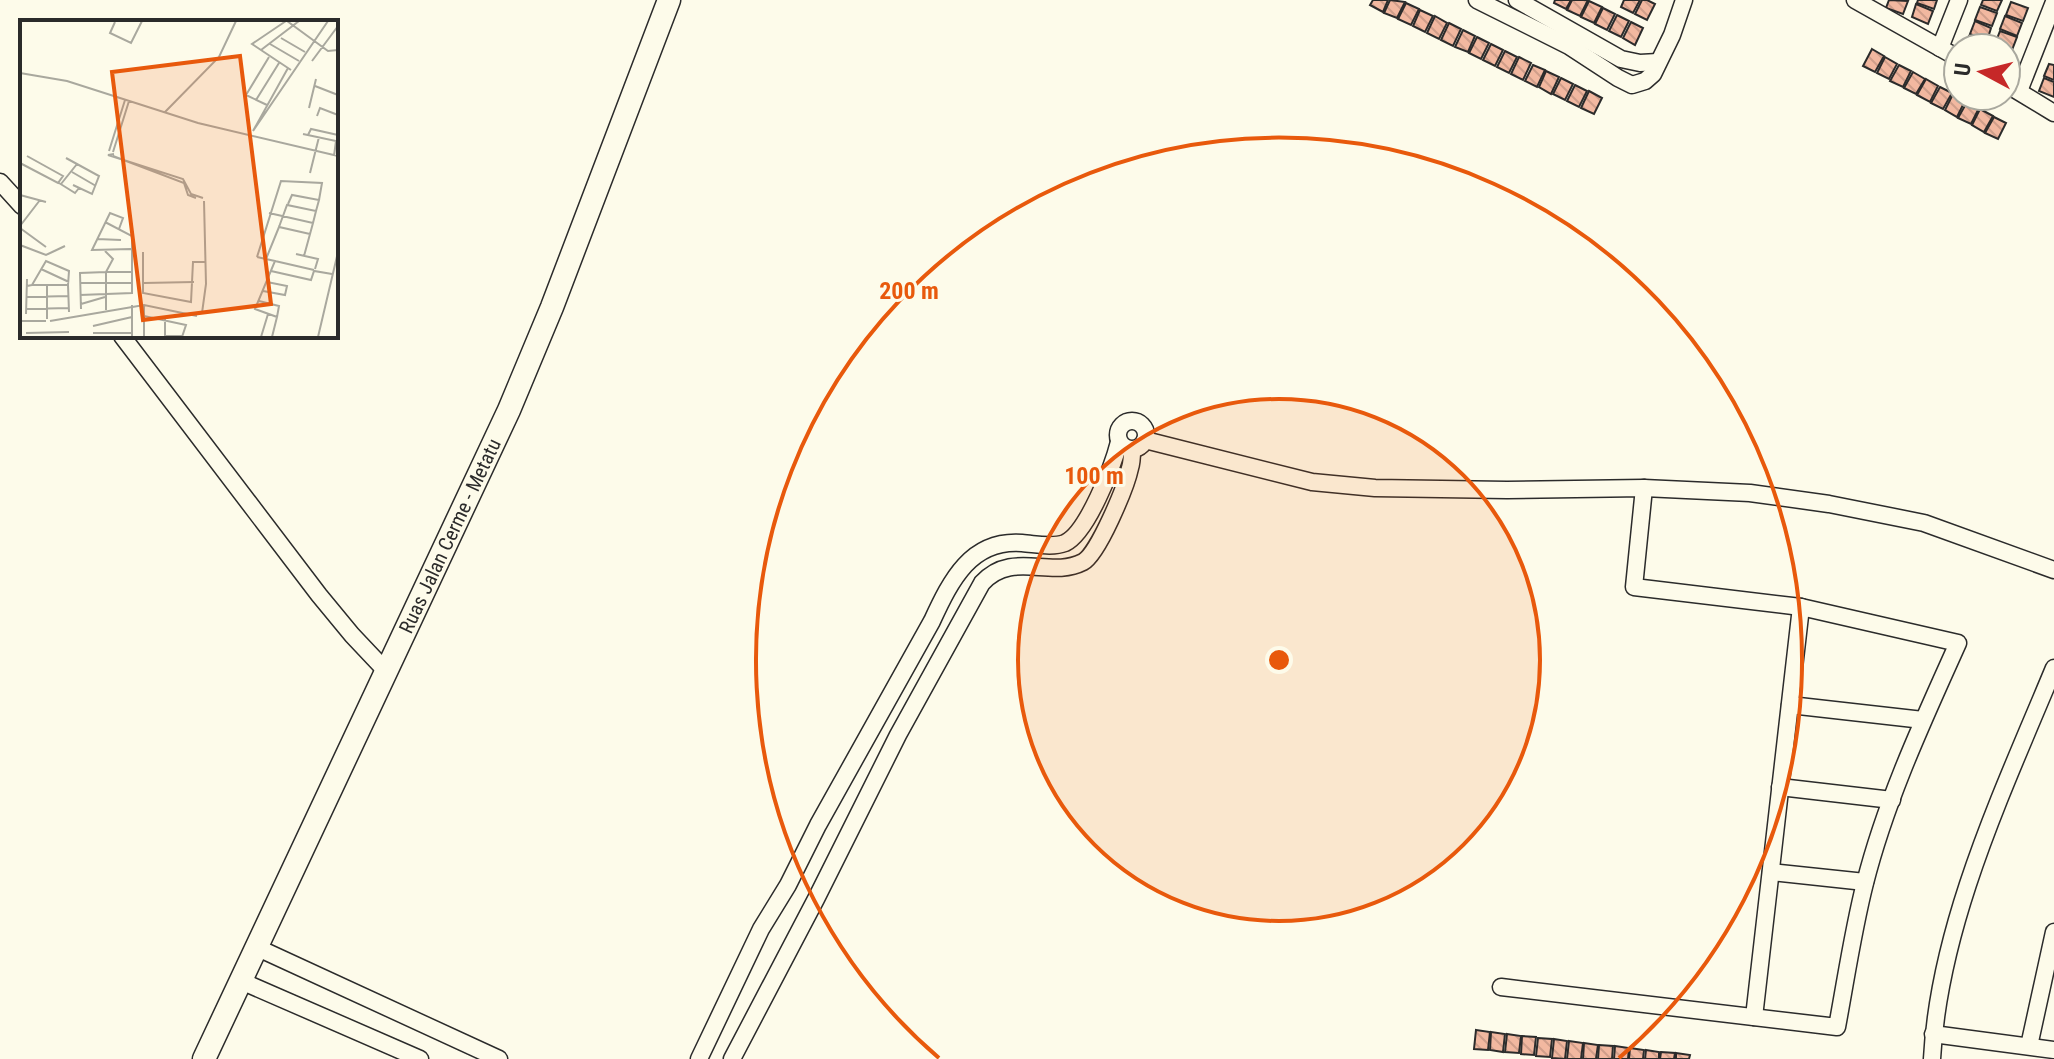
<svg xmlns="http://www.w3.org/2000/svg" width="2054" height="1059" viewBox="0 0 2054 1059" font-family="'Roboto Condensed',sans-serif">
<defs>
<pattern id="building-back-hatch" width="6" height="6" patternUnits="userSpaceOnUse" patternTransform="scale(2)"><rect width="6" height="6" fill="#f2b8a0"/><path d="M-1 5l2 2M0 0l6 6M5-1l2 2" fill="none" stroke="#d09e8a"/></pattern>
</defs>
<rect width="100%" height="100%" fill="#fdfbea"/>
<g fill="url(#building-back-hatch)" stroke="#2b2b2b" stroke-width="2">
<polygon points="1373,0 1388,0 1383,12 1370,5"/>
<polygon points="1390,0 1405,2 1397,18 1384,13"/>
<polygon points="1555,0 1571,0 1566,9 1554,3"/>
<polygon points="1572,0 1588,0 1580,16 1567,10"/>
<polygon points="1624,0 1640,0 1633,13 1621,7"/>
<polygon points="1642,0 1647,0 1655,4 1647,20 1635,14"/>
<polygon points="1889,0 1908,1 1903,14 1886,8"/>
<polygon points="1918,0 1937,0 1934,9 1917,3"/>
<polygon points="1983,0 2002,0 1997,11 1981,5"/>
<polygon points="1589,1 1602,7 1594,23 1581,17"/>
<polygon points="2011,2 2028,8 2023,21 2006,15"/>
<polygon points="1406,3 1419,9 1411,25 1398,19"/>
<polygon points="1916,4 1933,11 1928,24 1912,17"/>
<polygon points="1980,7 1997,13 1992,26 1975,20"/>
<polygon points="1603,8 1615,14 1607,30 1595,24"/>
<polygon points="1420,10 1433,16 1425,32 1413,26"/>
<polygon points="1617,15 1629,21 1621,37 1609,31"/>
<polygon points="1435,16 1447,23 1439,39 1427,33"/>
<polygon points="2005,16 2022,23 2017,36 2000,29"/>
<polygon points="1975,21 1991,28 1987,41 1970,34"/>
<polygon points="1631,22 1643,28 1635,45 1623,38"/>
<polygon points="1449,23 1461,29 1453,46 1441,40"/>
<polygon points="1463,30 1475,36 1468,52 1455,47"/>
<polygon points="2000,31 2017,37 2012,50 1995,44"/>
<polygon points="1969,36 1986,42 1984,48 1965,48"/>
<polygon points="1477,37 1489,43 1481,59 1469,53"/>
<polygon points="1491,44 1503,50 1495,66 1483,60"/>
<polygon points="1872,49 1884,56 1875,72 1863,66"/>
<polygon points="1505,51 1517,57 1509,73 1497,67"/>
<polygon points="1519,57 1531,63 1523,80 1511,74"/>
<polygon points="1885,57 1897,64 1889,79 1877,73"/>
<polygon points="2049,64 2054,65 2054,80 2044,76"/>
<polygon points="1533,65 1545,70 1537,87 1525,81"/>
<polygon points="1899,65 1911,71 1903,87 1890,81"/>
<polygon points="1546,71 1559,77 1551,94 1539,87"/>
<polygon points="1913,72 1925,79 1916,94 1904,88"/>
<polygon points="1561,78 1573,84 1565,100 1553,94"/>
<polygon points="2044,78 2054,82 2054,97 2039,91"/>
<polygon points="1926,79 1938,86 1930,102 1917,95"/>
<polygon points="1575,85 1587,91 1579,107 1567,101"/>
<polygon points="1940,87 1952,93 1943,109 1931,103"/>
<polygon points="1589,91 1602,98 1594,114 1581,108"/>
<polygon points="1953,94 1965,101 1957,117 1945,110"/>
<polygon points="1967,102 1979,108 1971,124 1958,118"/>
<polygon points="1980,109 1993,116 1984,132 1972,125"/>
<polygon points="1994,117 2006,123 1998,139 1985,133"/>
<polygon points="1476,1030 1490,1032 1488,1050 1474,1049"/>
<polygon points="1491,1032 1505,1034 1503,1052 1490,1050"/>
<polygon points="1507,1034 1521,1036 1519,1053 1505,1052"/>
<polygon points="1522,1036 1536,1037 1534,1055 1521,1054"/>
<polygon points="1538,1038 1552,1039 1550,1057 1536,1056"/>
<polygon points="1554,1039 1567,1041 1565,1059 1552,1058"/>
<polygon points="1569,1041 1583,1043 1581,1059 1567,1059"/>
<polygon points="1584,1043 1598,1045 1596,1059 1583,1059"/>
<polygon points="1599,1045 1613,1046 1612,1059 1598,1059"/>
<polygon points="1615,1046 1629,1048 1628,1059 1614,1059"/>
<polygon points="1630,1048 1644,1050 1643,1059 1629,1059"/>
<polygon points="1646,1050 1659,1052 1659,1059 1645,1059"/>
<polygon points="1661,1052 1675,1053 1674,1059 1660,1059"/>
<polygon points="1676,1053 1690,1055 1689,1059 1676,1059"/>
</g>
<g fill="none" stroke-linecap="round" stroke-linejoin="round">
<defs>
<g id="minor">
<polyline points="1477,0 1569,46 1618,78 1632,85 1645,81 1653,74 1672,35 1684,0"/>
<polyline points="1517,0 1621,59 1640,63 1658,62"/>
<polyline points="1855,0 1958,58"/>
<polyline points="1940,48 1959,0"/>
<polyline points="2006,84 2054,113"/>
<polyline points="2019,91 2054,2"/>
<polyline points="0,182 22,206"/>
<polyline points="122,336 319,595 352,635 386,671"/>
<circle cx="1132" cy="435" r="14"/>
<polyline points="1145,440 1312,482 1375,488 1507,490 1644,488 1750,493 1829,504 1924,523 2054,570"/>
<polyline points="1790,705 1923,720"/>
<polyline points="1780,787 1892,800"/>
<polyline points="1771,872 1865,882"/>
<polyline points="258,948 499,1059"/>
<polyline points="241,981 420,1059"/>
<path d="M 1501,987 L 1837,1027 C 1846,979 1853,930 1865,883 C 1886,800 1923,721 1958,643 L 1801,607 L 1634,587 L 1644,488"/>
<polyline points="1754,1017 1801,607"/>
<polyline points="1933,1034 2054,1050"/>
<polyline points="2029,1046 2054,932"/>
<path d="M 699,1059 L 761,929 L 788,885 L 818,825 L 932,621 C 951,580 971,539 1022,543 C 1036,544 1052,548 1065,543 C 1087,533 1113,466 1119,442"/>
<path d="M 732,1059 L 816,899 L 898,735 L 982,583 C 1012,550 1050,579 1083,562 C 1098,554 1126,487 1130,468 C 1132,462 1132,456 1132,450"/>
<path d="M 1932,1059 C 1939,925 2003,791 2054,668"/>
</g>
<g id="secondary">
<path id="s1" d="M 204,1059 L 509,410 L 552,307 L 669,0"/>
</g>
</defs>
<use href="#minor" stroke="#2b2b2b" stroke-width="19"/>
<use href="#secondary" stroke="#2b2b2b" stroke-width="25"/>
<use href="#minor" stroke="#fdfbea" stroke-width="16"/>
<use href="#secondary" stroke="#fdfbea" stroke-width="22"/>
</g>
<circle cx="1279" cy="660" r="261" fill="#e8590c" fill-opacity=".12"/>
<g fill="none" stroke="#e8590c" stroke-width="4">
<circle cx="1279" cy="660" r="261"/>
<path d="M939 1058A523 523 0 1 1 1619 1058"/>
</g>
<g text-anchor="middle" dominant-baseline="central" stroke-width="6" stroke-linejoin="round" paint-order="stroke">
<g font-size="20" fill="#2b2b2b" stroke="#fdfbea">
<text stroke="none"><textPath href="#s1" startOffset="578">Ruas Jalan Cerme - Metatu</textPath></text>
</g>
</g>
<g transform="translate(20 20)">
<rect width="318" height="318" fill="#fdfbea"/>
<path fill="none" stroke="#a9a89e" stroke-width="2" d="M 266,1 L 232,24 L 271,50M 267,1 L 308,31 L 318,30M 95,2 L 90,13 L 111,23 L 122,1M 261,18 L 285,32M 250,24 L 279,41M 241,30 L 279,1M 292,41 L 318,6M 0,53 L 47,61 L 178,103 L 318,136M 295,66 L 318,75M 236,80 L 259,43M 247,85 L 226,75 L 249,37M 289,88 L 296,59M 145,92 L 199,37 L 216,1M 297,96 L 300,88 L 318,95M 233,111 L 308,1M 233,111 L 268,48M 283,114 L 316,121 L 314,136M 288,115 L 291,109 L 318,115M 89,131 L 105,80M 93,132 L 109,81M 94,134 L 88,135 L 163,159 L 171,174 L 183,178M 93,136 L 164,163 L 168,175 L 176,178M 46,138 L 79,156 L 72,174 L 53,165M 0,143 L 38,163 L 43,156 L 7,136M 52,152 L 76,166M 290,153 L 299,117M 39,163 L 55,173 L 59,168M 41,164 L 57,144M 0,175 L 26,182M 268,184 L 272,175 L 299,180 L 296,191M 249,193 L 293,203 L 290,214M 0,206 L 20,180M 259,207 L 267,185 L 296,191 L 293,203M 0,208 L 26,227M 99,209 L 103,198 L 90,193 L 72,230 L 111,229M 77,219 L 101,220M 0,225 L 26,235 L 45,226M 85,231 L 93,239 L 86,252 L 86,290M 123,232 L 123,273 L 171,282 L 173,242 L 186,242M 276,234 L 298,239 L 295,249M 237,237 L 261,161 L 302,163 L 299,180M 237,237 L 255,241 L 235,289 L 257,297 L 252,317M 246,239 L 259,207 L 290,214 L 284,236M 255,241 L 294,250M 21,249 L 49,262M 251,251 L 291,260 L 294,251 L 312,254M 87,252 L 112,252M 60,263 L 112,263M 124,263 L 174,262M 27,265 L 27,299M 48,265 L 49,292M 7,266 L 12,265 L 48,265 L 49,251 L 26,241 L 12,265M 243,271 L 265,275 L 267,266 L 247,262M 60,275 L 112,273 L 112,216 L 85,202M 6,277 L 49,276M 239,281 L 259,286 L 257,297M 61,284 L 85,277M 112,285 L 112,317M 6,289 L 49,288M 61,289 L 60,253 L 86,252M 182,293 L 186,264 L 184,181M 6,294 L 7,259M 124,296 L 166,305 L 162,317M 145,299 L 145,316 L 162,316M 0,301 L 26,301M 30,301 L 124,285 L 177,296M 73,306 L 112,297M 6,313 L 49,312M 73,313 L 112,313M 124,317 L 124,285M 241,317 L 248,294M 298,317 L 318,232"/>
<path fill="#e8590c" fill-opacity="0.15" stroke="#e8590c" stroke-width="4" d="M 220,36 L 251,284 L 123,300 L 92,52 Z"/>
<rect width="318" height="318" fill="none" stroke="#2b2b2b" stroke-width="4"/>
</g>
<circle cx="1279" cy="660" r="12" fill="#e8590c" stroke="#fdfbea" stroke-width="4"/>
<g font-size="24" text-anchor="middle" font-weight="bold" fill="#e8590c" stroke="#fdfbea" stroke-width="6" stroke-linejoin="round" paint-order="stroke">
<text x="909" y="299">200 m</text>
<text x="1094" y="484">100 m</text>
</g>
<g transform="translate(1982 72) rotate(277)"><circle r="38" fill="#fdfbea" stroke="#a9a89e" stroke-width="2"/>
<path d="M0-6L14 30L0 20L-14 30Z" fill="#c62828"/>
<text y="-12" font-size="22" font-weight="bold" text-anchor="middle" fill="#2b2b2b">U</text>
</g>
</svg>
